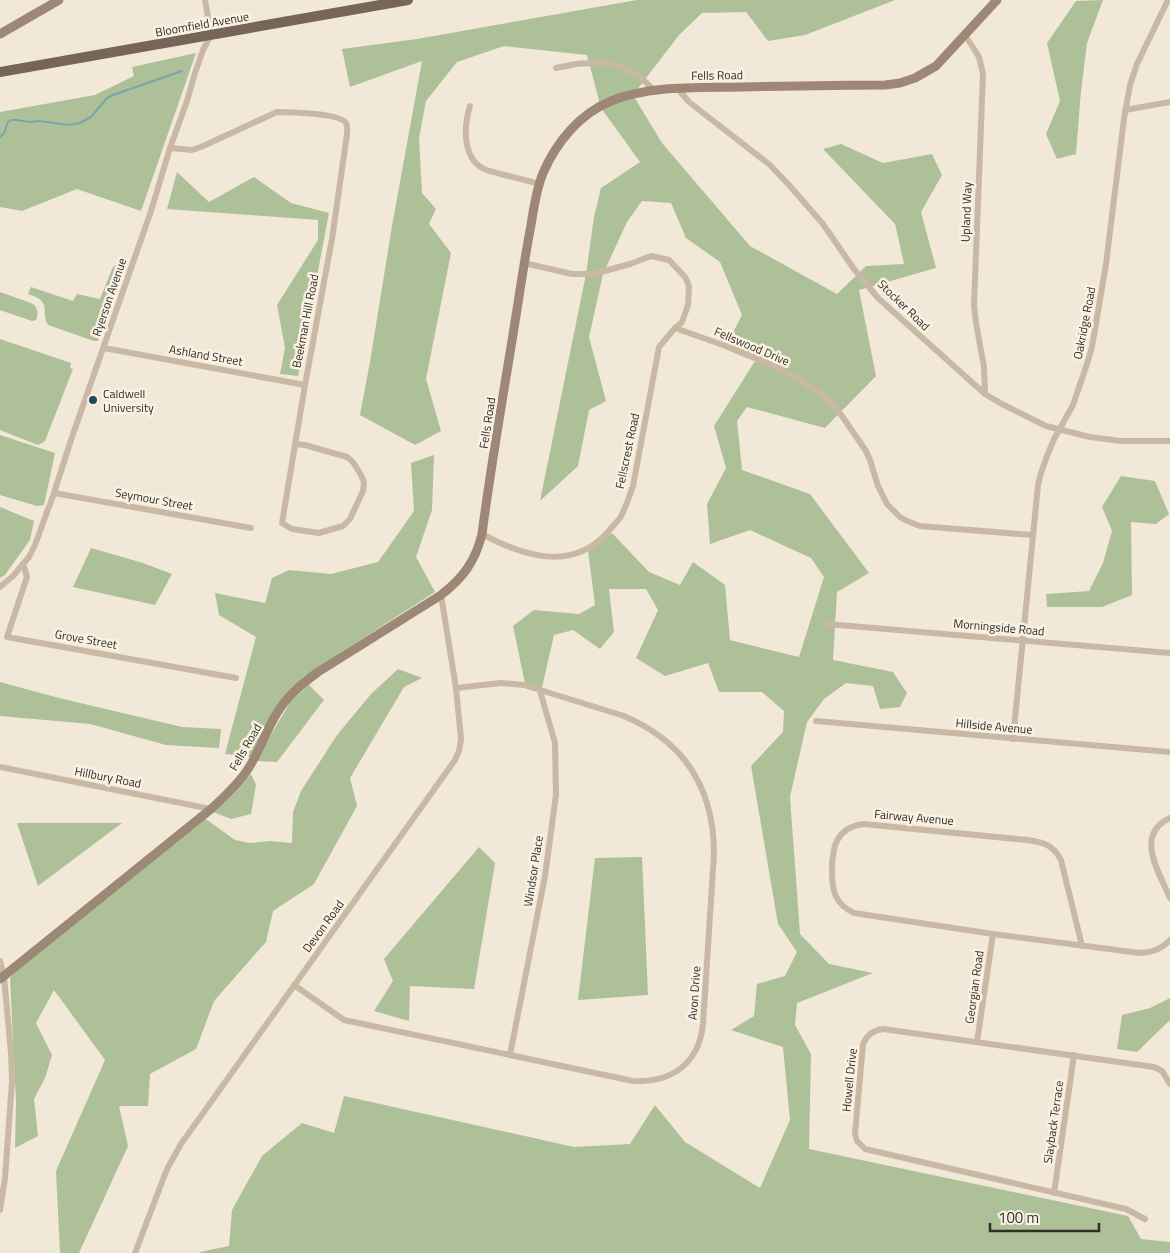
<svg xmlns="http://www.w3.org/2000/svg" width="1170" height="1253" viewBox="0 0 1170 1253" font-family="'Titillium Web',sans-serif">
<rect width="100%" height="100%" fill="#f1e8d8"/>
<g fill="#aec098">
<polygon points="637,0 895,0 805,35 768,41 746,12 702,13 679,35 633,95 662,143 750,246 837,294 866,266 904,264 895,224 823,149 841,144 883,163 932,154 942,175 921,212 936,268 859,290 876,376 825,428 747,407 737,421 742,470 810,494 869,573 837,592 833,660 893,672 907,693 900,707 880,709 873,686 846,683 824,699 807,722 790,797 800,934 829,964 873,973 797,1003 795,1025 811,1054 809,1149 1128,1216 1141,1239 1170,1242 1170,1253 200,1253 200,1252 229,1246 232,1210 262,1156 302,1123 334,1133 344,1096 574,1147 630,1144 655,1105 685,1142 760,1188 790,1120 783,1047 731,1030 754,1016 757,984 785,976 797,952 778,924 751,766 783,732 784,711 762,692 719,692 708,663 665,676 636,658 658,610 646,589 609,589 614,632 600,649 573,630 554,635 541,692 526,688 513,626 534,610 579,614 595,605 588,551 612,533 649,572 680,585 693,562 725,585 730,640 799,657 824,577 811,558 750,530 710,544 707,504 726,468 714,426 757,358 726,346 742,315 720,262 686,238 671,203 642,201 627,222 603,274 589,337 606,401 589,410 578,466 540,501 586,274 594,217 601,188 640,162 601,108 587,55 504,46 457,62 426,101 419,138 422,193 436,209 429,224 451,253 426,379 441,431 415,445 360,415 370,362 392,226 422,61 350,87 342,49 417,39"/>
<polygon points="1103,0 1087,43 1081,91 1076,154 1057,159 1046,134 1060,101 1047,43 1076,1"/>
<polygon points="196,53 141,211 77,189 22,211 0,207 0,112 95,95 134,76 132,67"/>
<polygon points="177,172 209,202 254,177 291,203 329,213 298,376 280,374 285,348 277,305 318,240 318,220 167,209"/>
<path d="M 120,263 L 122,264 L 124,267 L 98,341 L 94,341 L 48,325 C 40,310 53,302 28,294 L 31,287 L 73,301 L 77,294 L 100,299 L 113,267 Z"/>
<path d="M 0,292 L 31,303 C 38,307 39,313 36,320 L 32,321 L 0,310 Z"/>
<polygon points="0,339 71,363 70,368 73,369 45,441 38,445 0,430"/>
<polygon points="0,435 55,453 44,505 37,506 0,495"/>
<polygon points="434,455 432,510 416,557 435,592 315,669 283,698 252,757 225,754 256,637 219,615 215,593 265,603 272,578 289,570 331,574 378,562 414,511 411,463"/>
<polygon points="1121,476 1155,481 1169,514 1156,524 1131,522 1132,595 1102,607 1047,607 1046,594 1089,591 1103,563 1112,531 1102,507"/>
<polygon points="0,507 34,521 30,540 5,575 0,578"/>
<polygon points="91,548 143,563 172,574 155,605 73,587"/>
<polygon points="398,669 422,678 404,687 350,778 357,806 314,884 273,911 266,942 214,1001 196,1049 150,1074 148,1106 119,1106 128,1146 79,1253 60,1253 56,1171 105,1060 54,990 36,1023 52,1055 45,1078 34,1099 38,1136 15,1148 16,1102 10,978 16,968 203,817 235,840 250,843 270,841 292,843 293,812 301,791 337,735 371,694"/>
<polygon points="0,682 59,698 182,727 221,729 219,748 166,745 90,724 0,716"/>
<polygon points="309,685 324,700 277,762 256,761 290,702"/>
<polygon points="251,774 256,785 251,814 231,819 213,812"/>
<polygon points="17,823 122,823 38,886"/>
<polygon points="479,847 495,863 474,989 410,986 409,1021 374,1011 393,981 384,959"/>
<polygon points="642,857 648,995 578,1000 595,858"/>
<polygon points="1170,998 1170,1020 1137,1052 1117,1049 1122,1015 1150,1008"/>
</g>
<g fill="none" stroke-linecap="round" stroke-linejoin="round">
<polyline stroke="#77a6ae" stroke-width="2" points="0,137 4,133 8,122 11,120 17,120 29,122 39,121 69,125 80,123 91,117 107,98 113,95 182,71"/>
<g stroke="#c9b9a4" stroke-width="6">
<polyline points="965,35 979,57 983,74 974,305 976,323 984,367 985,394"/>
<polyline points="556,68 576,64 606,62 623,68 639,76 654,90"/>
<polyline points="678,89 689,102 770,165 789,185 823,224 854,269 878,298 985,394 1002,404 1046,426 1090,437 1121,441 1170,441"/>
<path d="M 470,106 C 464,125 462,156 482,168 C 487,171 495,172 500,174 C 513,177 526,180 539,184"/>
<polyline points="1125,110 1170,102"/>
<path d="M 170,148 L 192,150 L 201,147 L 277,112 C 288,112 340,113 346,123 C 348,126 347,131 347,134 L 332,239 L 305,385 L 282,523 L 292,529 L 319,533 L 343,526 L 350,519 L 363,491 L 364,482 L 361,475 L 353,462 L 347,457 L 305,445 L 295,444"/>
<polyline points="675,328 723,345 781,369 825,396 842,416 866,451 870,460 878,486 887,504 900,517 907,521 920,526 1032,535"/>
<polyline points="104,348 305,385"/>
<polyline points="54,493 251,528"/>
<path d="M 482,534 C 523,556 571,572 607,533 C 611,528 616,523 620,518 C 626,508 629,497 633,486 L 659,347 L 675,328 L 682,322 L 688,305 L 689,286 L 685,277 L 669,260 L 651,256 L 630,264 L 594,274 L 572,274 L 524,263"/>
<polyline points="23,564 27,577 7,637 236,678"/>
<polyline points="0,587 13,576 23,564 29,557 35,545 54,493 71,440 151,211 170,148 187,101 195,73 203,50 211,35 205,0"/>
<polyline points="827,624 1170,653"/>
<polyline points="816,721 1170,752"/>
<polyline points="1013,739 1038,485 1041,473 1047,456 1054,439 1073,405 1088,361 1092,347 1106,264 1124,119 1130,85 1137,64 1168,0"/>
<polyline points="0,767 211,809"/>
<path d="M 1170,818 C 1134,835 1159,872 1170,898"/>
<path d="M 1082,946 L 1061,860 C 1053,845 1044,842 1027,840 L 863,824 C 836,828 832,847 832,871 C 832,891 835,904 854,913 L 993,934 L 1140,953 C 1153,953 1162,949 1170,940"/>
<polyline points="0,961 4,976 11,1053 12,1081 5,1178 0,1210"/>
<path d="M 294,985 L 344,1020 L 633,1081 C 671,1083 699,1064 703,1024 L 714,854 C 714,788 685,742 624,716 L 524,685 L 501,683 L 456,688"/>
<polyline points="977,1042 993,934"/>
<polyline points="510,1055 545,876 556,795 555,743 540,691"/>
<polyline points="1054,1193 1074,1055"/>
<path d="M 1145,1219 L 1126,1209 L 865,1149 L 857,1141 L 855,1134 L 863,1044 C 867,1035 873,1030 883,1029 L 1154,1067 L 1162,1071 L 1170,1084"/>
<polyline points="135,1253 167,1169 181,1144 455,760 459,751 461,739 456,688 441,595"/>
</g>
<g stroke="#9d8876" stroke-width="9">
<polyline points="0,34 59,0"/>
<path d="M 0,979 L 211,809 C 223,798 236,786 246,772 C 262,749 269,719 288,698 C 297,688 307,680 318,672 L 441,595 C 463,578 475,562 482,534 C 492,457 506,380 518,303 C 522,277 526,251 531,225 C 534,207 536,190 543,173 C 556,143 579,114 611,101 C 651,85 698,88 741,87 C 789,86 837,85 885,85 L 900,83 L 915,78 L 936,66 L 997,0"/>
</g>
<polyline stroke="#776557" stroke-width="10" points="0,72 408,0"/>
</g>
<circle fill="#1b4c56" stroke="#f9f2e4" stroke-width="2" cx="93" cy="400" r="5"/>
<g text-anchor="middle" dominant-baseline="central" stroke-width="5" stroke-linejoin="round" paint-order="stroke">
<g font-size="12" fill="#342c26" stroke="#f9f2e4">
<text transform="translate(202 24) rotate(-10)">Bloomfield Avenue</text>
<text transform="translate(717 75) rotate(-1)">Fells Road</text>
<text transform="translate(966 212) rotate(-88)">Upland Way</text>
<text transform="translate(109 297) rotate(-71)">Ryerson Avenue</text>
<text transform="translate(904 305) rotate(44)">Stocker Road</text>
<text transform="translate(305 321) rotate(-79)">Beekman Hill Road</text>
<text transform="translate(1084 323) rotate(-79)">Oakridge Road</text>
<text transform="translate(752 346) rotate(23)">Fellswood Drive</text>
<text transform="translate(206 355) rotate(10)">Ashland Street</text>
<text transform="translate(487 423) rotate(-81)">Fells Road</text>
<text transform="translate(627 451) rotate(-78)">Fellscrest Road</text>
<text transform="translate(154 499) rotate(10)">Seymour Street</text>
<text transform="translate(999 627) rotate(5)">Morningside Road</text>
<text transform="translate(86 639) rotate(10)">Grove Street</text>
<text transform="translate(994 726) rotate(5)">Hillside Avenue</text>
<text transform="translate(245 747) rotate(-60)">Fells Road</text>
<text transform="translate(108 777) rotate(11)">Hillbury Road</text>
<text transform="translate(914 817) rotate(5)">Fairway Avenue</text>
<text transform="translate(533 871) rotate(-81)">Windsor Place</text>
<text transform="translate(323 926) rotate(-54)">Devon Road</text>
<text transform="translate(974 987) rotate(-82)">Georgian Road</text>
<text transform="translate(694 993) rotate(-86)">Avon Drive</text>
<text transform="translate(849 1080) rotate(-84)">Howell Drive</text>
<text transform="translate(1053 1122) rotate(-82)">Slayback Terrace</text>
</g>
<g font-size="12" fill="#342c26" stroke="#f9f2e4" text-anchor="start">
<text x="103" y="393">Caldwell<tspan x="103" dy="14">University</tspan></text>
</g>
</g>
<path d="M990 1223v8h109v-8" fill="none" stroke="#342c26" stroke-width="2.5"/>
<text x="998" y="1223" font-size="15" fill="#342c26" stroke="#f9f2e4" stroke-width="4" paint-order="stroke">100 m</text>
</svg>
